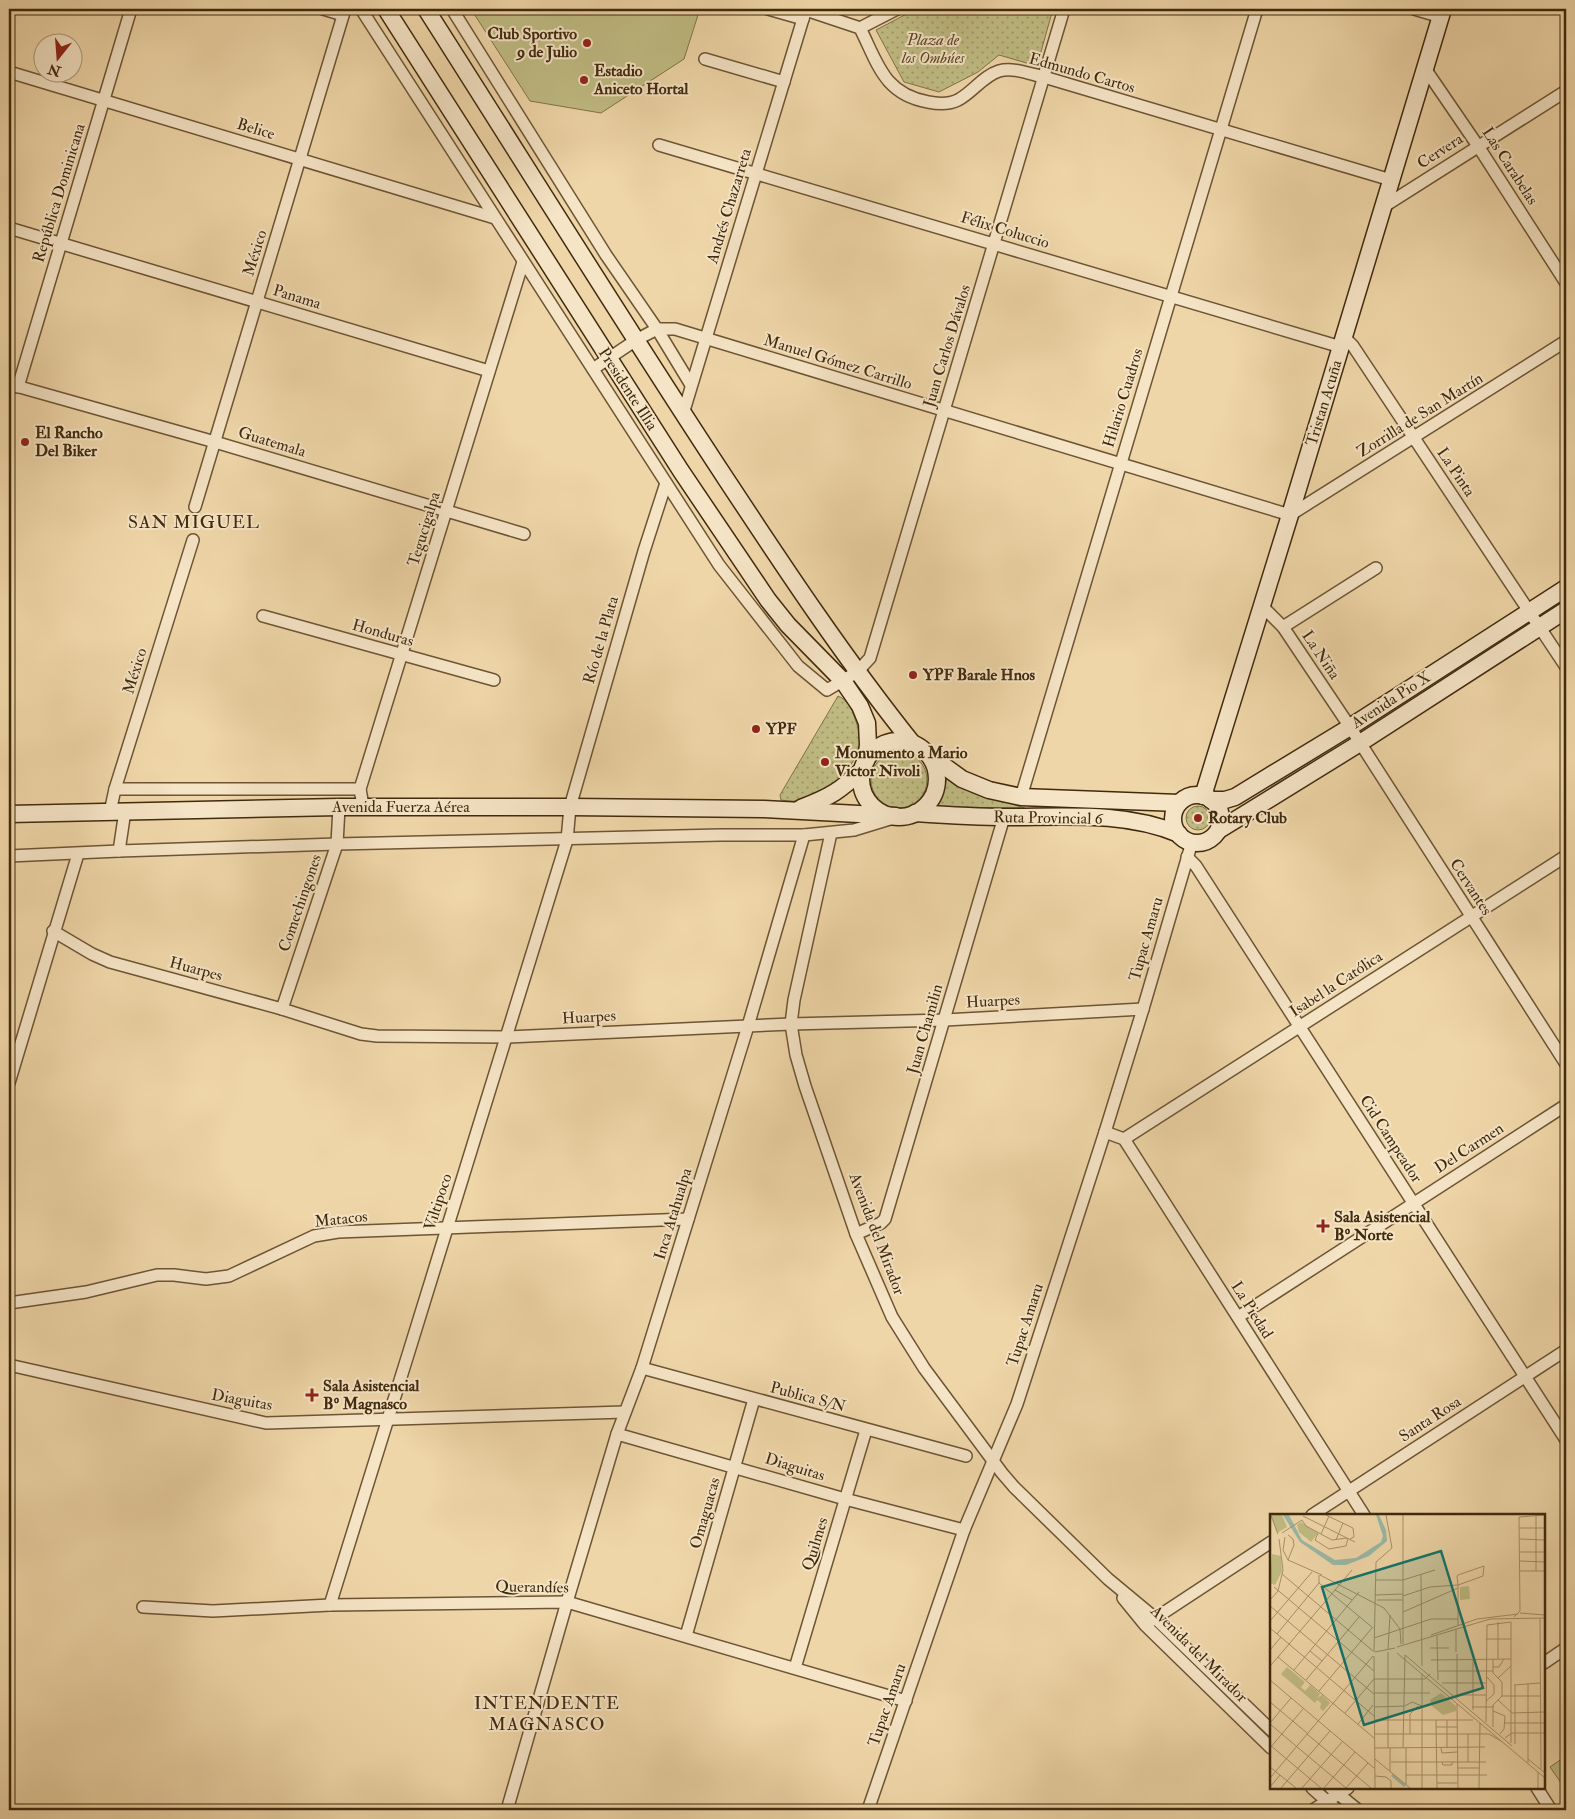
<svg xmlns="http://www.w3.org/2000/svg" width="1575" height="1819" viewBox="0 0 1575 1819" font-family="'IM FELL Double Pica',serif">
<defs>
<pattern id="green-dots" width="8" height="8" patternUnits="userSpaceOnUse" patternTransform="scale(1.25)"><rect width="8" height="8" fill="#c0bc83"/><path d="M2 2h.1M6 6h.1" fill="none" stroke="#9d996a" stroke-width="1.8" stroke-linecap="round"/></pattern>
</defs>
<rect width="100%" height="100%" fill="#efd6a8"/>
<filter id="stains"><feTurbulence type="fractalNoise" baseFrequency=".004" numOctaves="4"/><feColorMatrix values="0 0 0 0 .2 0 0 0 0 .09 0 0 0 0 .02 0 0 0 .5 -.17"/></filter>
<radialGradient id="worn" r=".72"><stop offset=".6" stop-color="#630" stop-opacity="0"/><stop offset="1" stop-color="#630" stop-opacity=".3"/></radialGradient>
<g fill="url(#green-dots)" stroke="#807348">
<polygon points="916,9 1053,9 1037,66 999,55 978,72 939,92 904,82 876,30"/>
<path d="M 838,696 C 846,699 852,708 854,716 C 857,724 860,733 860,742 C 857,767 827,795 804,800 C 796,802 788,801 781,800 L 780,795 Z"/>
<circle cx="899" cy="780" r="28"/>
<polygon points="947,777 982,795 1025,808 937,807 942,798"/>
<circle cx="1198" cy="818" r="12"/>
</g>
<g fill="#c0bc83" stroke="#807348">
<polygon points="471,9 694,9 698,15 684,59 601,113 530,101"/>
<polygon points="1566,1756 1566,1790 1550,1767"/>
</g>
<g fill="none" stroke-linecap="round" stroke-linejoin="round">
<defs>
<g id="street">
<polyline points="323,9 343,15"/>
<polyline points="361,9 719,565 798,666 827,690 857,672 870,658 1064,9"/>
<polyline points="452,9 606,255 657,329 691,385"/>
<polyline points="768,9 803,19"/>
<polyline points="1414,9 1441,17"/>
<path d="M 806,10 L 860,28 C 878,64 884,94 928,102 C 938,104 950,104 958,100 C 973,92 983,76 999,71 C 1013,67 1030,74 1044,77 L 1391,180"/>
<polyline points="860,28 897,9"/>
<polyline points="705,59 784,82"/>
<polyline points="1424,67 1478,146 1566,283"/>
<polyline points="9,72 495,218"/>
<polyline points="659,145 1341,347"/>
<polyline points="1383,207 1566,91"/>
<polyline points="9,228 489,371"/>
<polyline points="1344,337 1353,346 1566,667"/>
<polyline points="593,369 636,340 657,329 675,329 1290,515 1566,341"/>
<polyline points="9,384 215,442 524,534"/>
<polyline points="18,387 131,9"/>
<polyline points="683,414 806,9"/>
<polyline points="195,507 345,9"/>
<polyline points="1261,605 1283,627 1350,727 1566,1064"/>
<polyline points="263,616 494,680"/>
<polyline points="1283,627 1376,568"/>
<polyline points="115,789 360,789"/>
<polyline points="1021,797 1257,9"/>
<polyline points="363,806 360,789 523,262"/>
<polyline points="110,812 115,789 193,540"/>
<polyline points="831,833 794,1000 791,1024 796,1055 805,1086 856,1234 892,1317 924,1368 1002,1473 1014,1487 1108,1579 1155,1618 1271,1730"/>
<polyline points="119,851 125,811"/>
<polyline points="9,856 119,851 337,844 720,835 804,835 854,830 890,819"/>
<polyline points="1187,857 1196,866 1566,1440"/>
<polyline points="53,931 92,954 110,962 282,1009 361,1034 377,1036 508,1037 791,1024 945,1020 1143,1009"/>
<polyline points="282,1009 337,844 339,807"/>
<polyline points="9,1083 78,854"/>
<polyline points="1105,1132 1124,1139 1364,1515"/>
<polyline points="1124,1139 1566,856"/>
<polyline points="856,1234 881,1223 885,1219 1004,817"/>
<polyline points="9,1303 86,1292 157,1275 174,1275 206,1279 229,1276 314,1236 338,1232 688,1219"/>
<polyline points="1238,1317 1566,1105"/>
<polyline points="9,1365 266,1423 625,1412"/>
<polyline points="642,1368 966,1456"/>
<polyline points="617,1434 845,1499 964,1530"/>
<polyline points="1312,1515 1566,1350"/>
<polyline points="1123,1598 1145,1625 1271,1748"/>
<path d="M 330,1605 C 409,1350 490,1095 567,840 L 570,807 L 644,551 L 666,483"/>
<polyline points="143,1607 213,1611 330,1605 567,1602 906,1701"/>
<polyline points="1151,1621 1271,1542"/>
<polyline points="686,1636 754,1399"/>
<polyline points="1544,1663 1566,1648"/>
<polyline points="795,1668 866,1430"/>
<polyline points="1312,1788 1337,1810"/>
<polyline points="1331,1788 1358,1810"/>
<polyline points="1537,1788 1551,1810"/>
<polyline points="507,1810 567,1602 617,1434 642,1368 748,1026 804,835"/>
<polyline points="868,1810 964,1530 1017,1404 1105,1132 1143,1009 1192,842"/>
<polyline points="1313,1810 1348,1788"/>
</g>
<g id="secondary">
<polyline points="386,9 681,471 768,600 788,625 843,681 860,706 867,723 868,745 866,761"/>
<path d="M 426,9 C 526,166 624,324 726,479 C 786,570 845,659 913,744"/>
<circle cx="899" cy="779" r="38"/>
<polyline points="929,755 962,779 989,790 1021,797 1179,803"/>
<circle cx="1197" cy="819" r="24"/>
<polyline points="1203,796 1290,515 1443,9"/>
<polyline points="1211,800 1225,800 1235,797 1350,727 1566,588"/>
<path d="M 801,808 C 830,797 840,791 863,769"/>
<path d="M 915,813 C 945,815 976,817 1006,817 C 1063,817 1125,811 1179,834"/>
<polyline points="9,814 339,807 570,807 764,809 896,816"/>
<polyline points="1219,830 1360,743 1566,610"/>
</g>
</defs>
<use href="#street" stroke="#6c5534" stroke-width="14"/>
<use href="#secondary" stroke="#402a0d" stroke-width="19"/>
<use href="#street" stroke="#f5e4c6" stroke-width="11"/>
<use href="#secondary" stroke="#f5e4c6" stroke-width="16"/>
</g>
<g fill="#8f2418" stroke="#f5e4c6" stroke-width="2">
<circle cx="587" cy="43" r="5"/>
<circle cx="584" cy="80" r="5"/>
<circle cx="25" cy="442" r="5"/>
<circle cx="913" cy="675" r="5"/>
<circle cx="756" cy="729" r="5"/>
<circle cx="825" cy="762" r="5"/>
<circle cx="1198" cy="818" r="5"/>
<path d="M1320.5 1218.5h5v5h5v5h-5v5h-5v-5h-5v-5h5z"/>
<path d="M309.5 1387.5h5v5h5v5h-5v5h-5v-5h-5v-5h5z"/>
</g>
<g text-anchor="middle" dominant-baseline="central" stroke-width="4" stroke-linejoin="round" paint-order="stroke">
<g font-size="16" font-weight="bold" fill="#402a0d" stroke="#f5e4c6" text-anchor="start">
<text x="577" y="34" text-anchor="end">Club Sportivo<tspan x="577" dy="18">9 de Julio</tspan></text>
<text x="594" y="71">Estadio<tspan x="594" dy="18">Aniceto Hortal</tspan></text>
<text x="35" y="433">El Rancho<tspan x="35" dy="18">Del Biker</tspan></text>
<text x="923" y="675">YPF Barale Hnos</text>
<text x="766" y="729">YPF</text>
<text x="835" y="753">Monumento a Mario<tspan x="835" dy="18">Victor Nivoli</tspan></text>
<text x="1208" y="818">Rotary Club</text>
<text x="1334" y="1217">Sala Asistencial<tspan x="1334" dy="18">Bº Norte</tspan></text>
<text x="323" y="1386">Sala Asistencial<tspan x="323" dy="18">Bº Magnasco</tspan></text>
</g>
<g font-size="16" font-style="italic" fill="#5a4725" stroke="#f5e4c6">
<text x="933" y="40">Plaza de<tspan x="933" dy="18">los Ombúes</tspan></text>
</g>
<g font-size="16" fill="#402a0d" stroke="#f5e4c6">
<text transform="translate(1082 73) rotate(16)">Edmundo Cartos</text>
<text transform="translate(256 129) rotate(17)">Belice</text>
<text transform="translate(1440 151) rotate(-33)">Cervera</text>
<text transform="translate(1510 166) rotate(57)">Las Carabelas</text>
<text transform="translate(59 193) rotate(-73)">República Dominicana</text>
<text transform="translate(729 206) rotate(-73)">Andrés Chazarreta</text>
<text transform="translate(1005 230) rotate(17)">Félix Coluccio</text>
<text transform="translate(255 253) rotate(-73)">México</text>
<text transform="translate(297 297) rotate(17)">Panama</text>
<text transform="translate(947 346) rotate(-73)">Juan Carlos Dávalos</text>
<text transform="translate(838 362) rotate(17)">Manuel Gómez Carrillo</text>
<text transform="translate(628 389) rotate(57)">Presidente Illia</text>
<text transform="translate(1123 398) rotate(-73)">Hilario Cuadros</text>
<text transform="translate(1324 403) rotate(-73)">Tristan Acuña</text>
<text transform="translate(1420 415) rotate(-32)">Zorrilla de San Martín</text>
<text transform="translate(272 442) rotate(17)">Guatemala</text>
<text transform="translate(1456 472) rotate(56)">La Pinta</text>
<text transform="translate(424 529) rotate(-73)">Tegucigalpa</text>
<text transform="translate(383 633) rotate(16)">Honduras</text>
<text transform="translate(601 640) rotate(-74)">Río de la Plata</text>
<text transform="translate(1321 655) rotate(56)">La Niña</text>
<text transform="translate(135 671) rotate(-73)">México</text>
<text transform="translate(1391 700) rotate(-33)">Avenida Pio X</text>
<text x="401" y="807">Avenida Fuerza Aérea</text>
<text transform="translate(1048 818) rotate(1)">Ruta Provincial 6</text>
<text transform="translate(1471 887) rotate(57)">Cervantes</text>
<text transform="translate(300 903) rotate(-71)">Comechingones</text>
<text transform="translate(1146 939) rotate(-74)">Tupac Amaru</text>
<text transform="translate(196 969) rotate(15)">Huarpes</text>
<text transform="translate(1336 984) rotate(-33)">Isabel la Católica</text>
<text transform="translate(993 1001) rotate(-3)">Huarpes</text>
<text transform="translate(589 1017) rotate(-3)">Huarpes</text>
<text transform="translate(925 1029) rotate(-74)">Juan Chamilin</text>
<text transform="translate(1391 1139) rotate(57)">Cid Campeador</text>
<text transform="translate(1469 1148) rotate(-33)">Del Carmen</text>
<text transform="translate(438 1202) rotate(-72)">Viltipoco</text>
<text transform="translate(673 1214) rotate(-73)">Inca Atahualpa</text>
<text transform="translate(341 1219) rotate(-6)">Matacos</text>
<text transform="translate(877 1234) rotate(69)">Avenida del Mirador</text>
<text transform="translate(1252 1310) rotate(58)">La Piedad</text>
<text transform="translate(1025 1325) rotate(-72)">Tupac Amaru</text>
<text transform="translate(808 1397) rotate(15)">Publica S/N</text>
<text transform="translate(242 1400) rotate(10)">Diaguitas</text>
<text transform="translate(1430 1419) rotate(-33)">Santa Rosa</text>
<text transform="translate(795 1467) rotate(17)">Diaguitas</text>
<text transform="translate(705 1513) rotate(-74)">Omaguacas</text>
<text transform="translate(815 1544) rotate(-73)">Quilmes</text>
<text transform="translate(532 1587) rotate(1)">Querandíes</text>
<text transform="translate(1199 1654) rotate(45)">Avenida del Mirador</text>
<text transform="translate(887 1705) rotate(-71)">Tupac Amaru</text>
</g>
<g font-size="18" letter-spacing="1" fill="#402a0d" stroke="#f5e4c6">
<text x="194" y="522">SAN MIGUEL</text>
<text x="547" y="1703">INTENDENTE<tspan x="547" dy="21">MAGNASCO</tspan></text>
</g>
</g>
<g transform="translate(1270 1514)">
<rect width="275" height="275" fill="#efd6a8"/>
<path d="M 0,1 L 12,1 L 17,13 L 7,19 ZM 31,8 L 48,19 L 41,28 L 29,18 L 27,11 ZM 2,40 L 11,42 L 12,57 L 5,71 L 0,69 ZM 17,153 L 35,168 L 31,173 L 35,177 L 40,171 L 50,180 L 47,184 L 52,181 L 60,189 L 53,197 L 50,194 L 51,189 L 47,186 L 45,189 L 11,160 Z" fill="#c0bc83"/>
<path d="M 199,72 L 200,85 L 190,86 L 190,73 ZM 171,179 L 186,192 L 186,197 L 173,201 L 162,192 L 160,186 Z" fill="#c0bc83"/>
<path d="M 13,1 L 19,1 L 32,26 L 65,46 L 86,44 L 111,28 L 113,22 L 106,1 L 109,1 L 116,16 L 117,27 L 99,42 L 76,51 L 63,51 L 30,28 Z" fill="#9ab9a7"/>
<path fill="none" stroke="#9ab9a7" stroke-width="2.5" d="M 122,261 L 135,272"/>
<path fill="none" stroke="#a9916a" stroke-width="1" d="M 1,1 L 8,20M 56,1 L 83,14 L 84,23 L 80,25M 133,1 L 133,130M 266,1 L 266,57M 33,2 L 85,28M 32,6 L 36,12 L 62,26 L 77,24M 249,14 L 275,14M 12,19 L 32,6M 48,19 L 45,26 L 59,35 L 76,32 L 78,24M 51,20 L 59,2M 18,21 L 23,25 L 24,31 L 18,46M 15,23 L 13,36 L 18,46 L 52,61M 250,25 L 275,26M 66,26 L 73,9M 250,38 L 275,38M 250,47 L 275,48M 250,57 L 275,57M 12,60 L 103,137M 151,60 L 152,152M 49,61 L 49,69 L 103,114M 50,61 L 114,94 L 130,115 L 131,130M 105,66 L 133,66 L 165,56M 4,73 L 104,157M 65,76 L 82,86M 105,81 L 133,80M 133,82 L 160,73 L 188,71 L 213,62 L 214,52 L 188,61 L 187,62 L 188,71 L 188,111M 0,86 L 8,77 L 13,56 L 9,25M 107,86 L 133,86M 0,92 L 104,180M 133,98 L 188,74M 250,99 L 275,101M 244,103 L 250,97 L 249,3 L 275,1M 270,104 L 271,256M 0,107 L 42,58M 228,108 L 228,145M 217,111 L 241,108 L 241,229M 0,114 L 104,202M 186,115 L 186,138M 7,120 L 49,69M 161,121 L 207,105 L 248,100M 167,122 L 168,166M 104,124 L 161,105 L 188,105M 216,125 L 241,125M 127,133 L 220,105 L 275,104M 160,134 L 179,134M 118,135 L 120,101M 0,136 L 11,123M 40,137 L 52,147M 104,138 L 106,48 L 122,34 L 116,1M 105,138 L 125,134M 118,138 L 118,234M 127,139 L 275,264M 187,140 L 187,184M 104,142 L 105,274M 8,143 L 82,56M 203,145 L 203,196M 223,145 L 223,159 L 232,168 L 232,182 L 223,191 L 223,213M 161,146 L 241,145M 0,152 L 8,143 L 104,224M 223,153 L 229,153 L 234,145M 24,156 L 89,78M 168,157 L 223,157M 152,160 L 152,274M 228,164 L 241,152M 0,166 L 104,254M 36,166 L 89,103M 172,169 L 216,169M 258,170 L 258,249M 244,171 L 270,169M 245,171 L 245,230M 49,177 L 102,114M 104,179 L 160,179M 187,181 L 216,181M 232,182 L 271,182M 228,186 L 242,199 L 275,198M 216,187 L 224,180 L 224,171 L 217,163M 0,188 L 37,219M 187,190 L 188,274M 104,193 L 135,192 L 142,188 L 152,192M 202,193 L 224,193M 223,197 L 235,202 L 234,215 L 230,220M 75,199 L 104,165 L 155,165 L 160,160M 104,206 L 203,206M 166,206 L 167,274M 177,206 L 177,234M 216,208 L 217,111M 0,209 L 21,184M 235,209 L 275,209M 0,210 L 26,232M 88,210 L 103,191M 166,213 L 187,213M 37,220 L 101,274M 105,220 L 219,220 L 231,227M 140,220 L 140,200 L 148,192M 198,220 L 198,248M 235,224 L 242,219 L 275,219M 0,231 L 51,274M 26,232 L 76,274 L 98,249M 0,234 L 33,195M 104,234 L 215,233M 133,234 L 135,141 L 242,232M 171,234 L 172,239 L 187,238M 105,245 L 140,274M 258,245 L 275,259M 121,248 L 216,248M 172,248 L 173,251 L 182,251 L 182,248M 0,253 L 26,274M 188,254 L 209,254M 120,257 L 120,234M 136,261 L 217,261M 105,262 L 116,263 L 121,267 L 121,274M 0,264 L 103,142M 167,269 L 187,269M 136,270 L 136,234M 0,273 L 10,261M 11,274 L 60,217M 32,274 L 72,228M 54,274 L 85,238M 209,274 L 210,209M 268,274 L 268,258"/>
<path fill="#0f766e" fill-opacity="0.15" stroke="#0f766e" stroke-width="2.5" d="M 171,37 L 213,174 L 94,211 L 52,73 Z"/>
<rect width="275" height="275" fill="none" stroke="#402a0d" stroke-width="2.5"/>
</g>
<rect width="1575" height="1819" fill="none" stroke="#efd6a8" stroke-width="30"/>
<rect x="10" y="10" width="1555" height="1799" fill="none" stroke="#402a0d" stroke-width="2.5"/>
<rect x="15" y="15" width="1545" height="1789" fill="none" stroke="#402a0d"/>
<g transform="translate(58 58) rotate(197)"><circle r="24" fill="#f5e4c6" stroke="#ad9a7c"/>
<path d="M0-4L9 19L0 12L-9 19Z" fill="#8f2418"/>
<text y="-8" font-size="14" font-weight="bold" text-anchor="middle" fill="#402a0d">N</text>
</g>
<rect width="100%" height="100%" filter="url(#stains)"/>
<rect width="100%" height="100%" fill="url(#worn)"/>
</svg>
